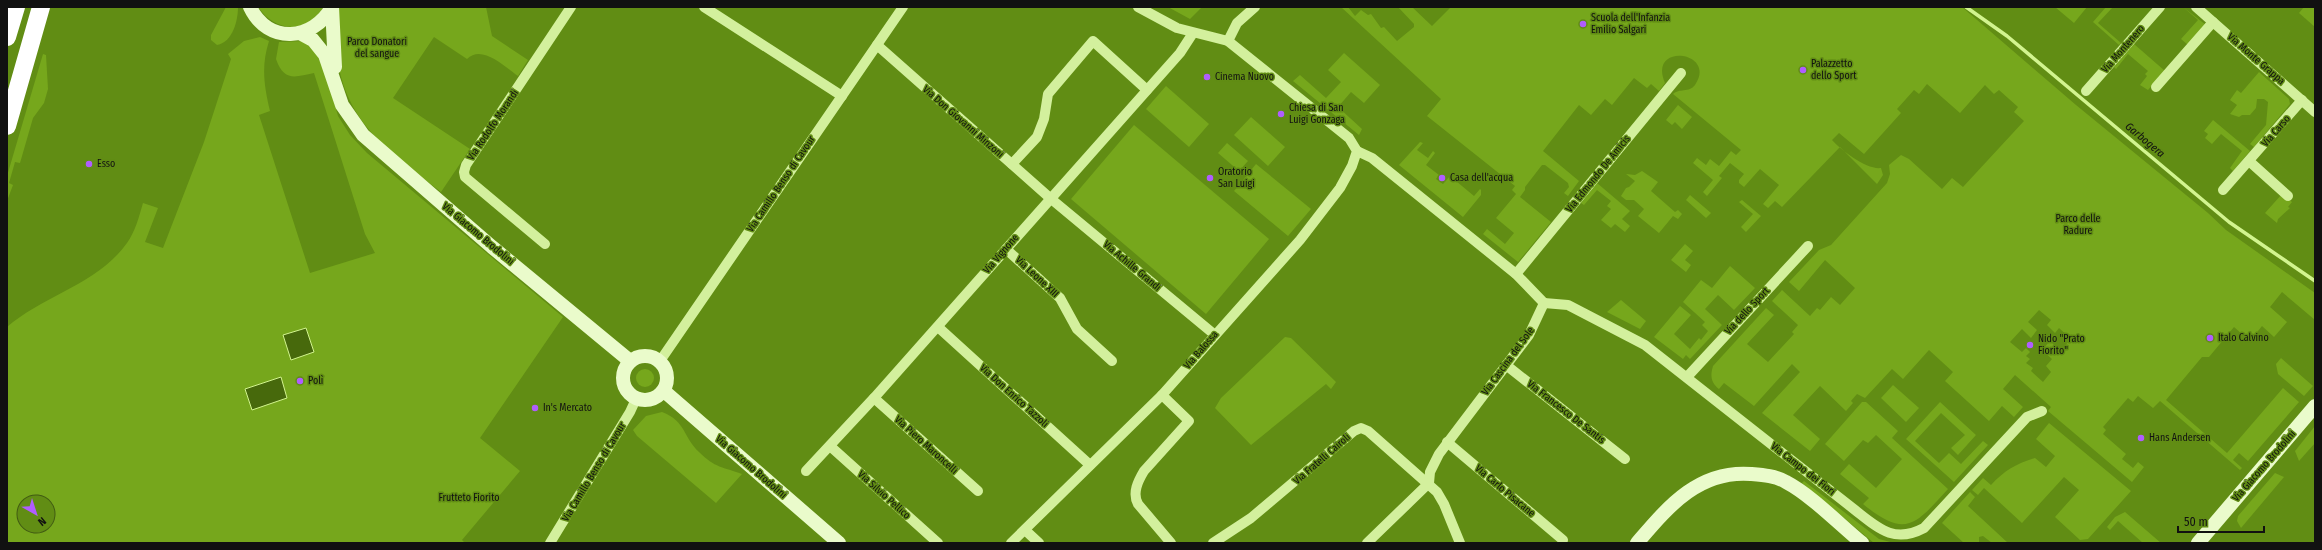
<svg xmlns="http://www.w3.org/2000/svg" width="2322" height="550" viewBox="0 0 2322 550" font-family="'Fira Sans Condensed',sans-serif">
<rect width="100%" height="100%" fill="#618d14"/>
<g fill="#76a71c" fill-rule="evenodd">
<path d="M 226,7 L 238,7 C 238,20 233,42 217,45 L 211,40 L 211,35 Z"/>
<path d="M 258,7 L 324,7 C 306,34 276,33 258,7 Z"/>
<path d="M 339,7 L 486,7 L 492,36 L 528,60 L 518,76 C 505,67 482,44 467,59 L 434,37 L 393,98 L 470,149 L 441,192 C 387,150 342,121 336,47 C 335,34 338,20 339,7 Z"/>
<polygon points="1168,7 1202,7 1190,19"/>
<path d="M 1341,7 L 1348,7 L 1355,16 L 1361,10 L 1368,15 L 1371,14 L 1381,28 L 1384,27 L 1397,41 L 1414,27 L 1414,24 L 1398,7 L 1412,7 L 1432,26 L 1451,7 L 1962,7 L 2076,105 L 2208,213 L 2226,230 L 2315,293 L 2315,320 L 2282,292 L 2270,307 L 2287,322 L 2274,337 L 2262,326 L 2250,341 L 2234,327 L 2209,357 L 2202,357 L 2166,400 L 2227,453 L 2283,388 L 2299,402 L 2248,461 L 2239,453 L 2233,460 L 2242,468 L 2240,470 L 2160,401 L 2153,408 L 2138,396 L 2133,402 L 2128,398 L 2103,427 L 2106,430 L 2103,434 L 2126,454 L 2122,459 L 2133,468 L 2138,462 L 2144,467 L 2132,482 L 2048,411 L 2051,407 L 2015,375 L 2003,389 L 2023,407 L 2014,417 L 2002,406 L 1989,421 L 1945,381 L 1953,372 L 1929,350 L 1903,379 L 1892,369 L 1865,398 L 1857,394 L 1851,401 L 1853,403 L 1846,411 L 1820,386 L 1793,415 L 1820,439 L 1810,451 L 1762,413 L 1800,372 L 1792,364 L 1754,406 L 1724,383 L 1719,389 C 1711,383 1710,376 1713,366 L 1766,308 L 1774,315 L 1747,344 L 1768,362 L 1794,334 L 1792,332 L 1798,325 L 1772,301 L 1782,290 L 1810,316 L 1817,308 L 1820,310 L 1831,297 L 1840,305 L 1855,288 L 1825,260 L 1799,291 L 1789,282 L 1819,250 L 1831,245 L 1887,183 L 1890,174 L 1889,165 L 1901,155 L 1909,159 L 1942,189 L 1952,178 L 1963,187 L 2024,121 L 2014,112 L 2018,107 L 1999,90 L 1994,94 L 1985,85 L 1960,113 L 1927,84 L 1919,94 L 1914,90 L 1897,109 L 1901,113 L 1864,154 L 1839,133 L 1832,140 C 1842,151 1867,170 1881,168 L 1883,175 L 1877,184 L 1840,147 L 1782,207 L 1775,201 L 1768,208 L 1763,204 L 1779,185 L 1760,169 L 1744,187 L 1739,183 L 1739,180 L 1744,174 L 1730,163 L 1719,176 L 1722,178 L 1707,196 L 1703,192 L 1713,180 L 1693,163 L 1697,158 L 1706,165 L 1710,159 L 1719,166 L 1731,151 L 1736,155 L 1741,150 L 1673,94 C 1679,88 1689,93 1695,85 C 1718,51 1647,42 1665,83 L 1659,91 L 1651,84 L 1647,88 L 1634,78 L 1612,105 L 1605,99 L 1591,115 L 1579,105 L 1543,151 L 1579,181 L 1568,196 L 1564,193 L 1569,187 L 1568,183 L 1545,165 L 1542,165 L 1525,187 L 1525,190 L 1520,197 L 1551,222 L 1518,262 L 1483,234 L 1487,229 L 1505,244 L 1514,233 L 1496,218 L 1516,194 L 1512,190 L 1515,186 L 1427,116 L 1441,99 ZM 2039,310 L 2051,320 L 2047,325 L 2055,333 L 2059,328 L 2071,339 L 2060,351 L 2050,341 L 2042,350 L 2052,359 L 2046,366 L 2051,372 L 2043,382 L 2031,371 L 2033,368 L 2026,363 L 2030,359 L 2026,356 L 2030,352 L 2026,348 L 2022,352 L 2010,342 L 2022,329 L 2031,338 L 2037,330 L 2028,322 Z"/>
<polygon points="2055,7 2087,7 2074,23"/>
<polygon points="2106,7 2113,7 2098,23 2121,43 2119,45 2093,22"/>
<polygon points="2183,7 2206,25 2188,45 2181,39 2198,20"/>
<polygon points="2304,7 2315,7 2315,27 2299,13"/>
<path d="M 260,37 L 269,41 C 261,66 264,86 270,111 L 259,115 L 310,273 L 375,253 L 365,234 L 314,73 C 295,77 284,82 276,59 L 279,42 L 305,41 L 312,44 L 326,74 L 338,116 L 350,135 L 367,153 L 563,317 L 480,438 L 520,471 L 462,540 L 465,543 L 7,543 L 7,327 C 44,295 98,284 127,243 C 135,232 139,217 143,203 L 158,208 L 145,242 L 163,248 L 204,142 L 231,59 L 228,54 L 244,41 ZM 24,502 L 48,502 L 48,526 L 24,526 Z"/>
<polygon points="2134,44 2165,71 2148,90 2140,85 2147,76 2145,74 2148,71 2128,54 2116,69 2114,67"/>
<polygon points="1344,53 1380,85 1364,103 1351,92 1338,107 1362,129 1359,135 1293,81 1300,75 1326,98 1341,82 1328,70"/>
<polygon points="43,54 46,55 48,89 44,103 33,118 20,163 15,162 9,183 13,185 7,201 7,176"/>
<polygon points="2259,72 2289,99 2290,104 2254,147 2250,144 2266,125 2268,102 2264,99 2257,99 2256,108 2250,115 2242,115 2239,117 2230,114 2237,105 2230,100 2237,90 2241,93"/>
<polygon points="1166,86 1209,124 1189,147 1146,109"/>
<polygon points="1678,105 1692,117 1682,129 1675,122 1672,125 1666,120"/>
<polygon points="1251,117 1285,147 1268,166 1234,135"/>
<polygon points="2213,120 2250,151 2233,171 2230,168 2242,151 2221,134 2212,144 2205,138 2208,134 2204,131"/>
<polygon points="1134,125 1269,239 1206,314 1071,199"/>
<polygon points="1420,142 1423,143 1417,150 1428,158 1433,151 1435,153 1426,165 1439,175 1436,179 1443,184 1450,176 1474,196 1480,189 1481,190 1481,195 1463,217 1399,165"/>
<polygon points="1227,143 1248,161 1239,171 1218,153"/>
<polygon points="1256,164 1311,209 1288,236 1234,191"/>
<polygon points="1642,171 1658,182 1651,191 1675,212 1678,210 1682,214 1678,219 1673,216 1659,233 1638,216 1644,209 1634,200 1626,200 1621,196 1626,188 1629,187 1635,181 1626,174 1635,175"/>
<polygon points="1597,183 1630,211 1622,219 1630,226 1625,232 1615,224 1611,228 1601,220 1611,209 1607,206 1611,201 1597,190 1584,205 1581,203"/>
<polygon points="2282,194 2292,202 2288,207 2290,208 2278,219 2277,223 2265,213"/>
<polygon points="1690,195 1711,213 1706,218 1686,200"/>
<polygon points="1742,200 1761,216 1746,232 1741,227 1753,214 1739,202"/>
<polygon points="1685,244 1693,251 1685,260 1691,265 1686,272 1671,260"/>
<polygon points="1730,266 1755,288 1734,310 1718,295 1705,309 1722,325 1690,359 1686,355 1683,359 1654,337 1680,306 1691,315 1674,334 1690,349 1699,338 1701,340 1708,331 1702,325 1705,322 1683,302 1701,280 1712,288"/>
<polygon points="1621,300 1646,321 1640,329 1607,312"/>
<polygon points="1285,337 1291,338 1336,382 1331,389 1326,384 1251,445 1215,408 1221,398"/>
<polygon points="2281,358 2313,386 2304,396 2278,374 2276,364"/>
<circle cx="645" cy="378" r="9"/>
<polygon points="1893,385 1919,408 1906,422 1881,398"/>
<path d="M 1862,402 L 1866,402 L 1898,431 L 1892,438 L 1948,489 C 1915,525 1906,539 1863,504 L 1869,498 L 1840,474 L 1849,464 L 1876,488 L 1902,459 L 1876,435 L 1868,443 L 1863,440 L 1844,461 L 1825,444 Z"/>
<polygon points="1940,402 1976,435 1958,455 1951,448 1965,435 1941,413 1915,441 1939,463 1949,453 1961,464 1983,441 1988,445 1954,482 1906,439"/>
<path d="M 662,412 C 686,421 683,437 699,452 C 715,468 723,467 742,474 L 716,503 L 637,436 L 633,430 L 646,416 Z"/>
<path d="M 2049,423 L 2131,491 L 2088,539 L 2080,540 L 2055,517 L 2079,490 L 2064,477 L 2022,523 L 1984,488 L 1978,495 L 1972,490 L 1983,478 L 1991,485 C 2005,470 2016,464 2035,458 L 2046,467 L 2055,456 L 2036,439 Z"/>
<polygon points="2315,426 2315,443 2299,461 2295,451"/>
<polygon points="2275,473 2284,477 2241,528 2237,521 2238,516"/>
<polygon points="1804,481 1879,539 1894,543 1874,543 1802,483"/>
<polygon points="1970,492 1975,497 1968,506 2008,543 1992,543 1983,536 1979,537 1979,543 1964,543 1942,523"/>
<polygon points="2125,512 2161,543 2143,543 2118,521 2110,530 2107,527 2115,517"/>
</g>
<g fill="#47690c" stroke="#d2f48f">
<polygon points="306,328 314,352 291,360 283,335"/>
<polygon points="281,377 287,398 252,410 245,389"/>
</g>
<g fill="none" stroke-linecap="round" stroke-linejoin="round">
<polyline stroke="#d2f48f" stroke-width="3.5" points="1966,7 2007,36 2229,222 2315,281"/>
<g stroke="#d3f09d" stroke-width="10">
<polyline points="704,7 842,96"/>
<polyline points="2196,7 2315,112"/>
<polyline points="1228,41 1237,23 1255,7"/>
<polyline points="877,45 1050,198 1215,335"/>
<polyline points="2156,87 2213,22"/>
<polyline points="2086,91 2160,7"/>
<polyline points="1357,151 1372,158 1516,274 1544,303"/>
<polyline points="2249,161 2288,196"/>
<polyline points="1012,164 1037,137 1044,119 1048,94 1093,41 1147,90"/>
<polyline points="2223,190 2302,100"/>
<polyline points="545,244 465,177 464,172 466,165 571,7"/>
<polyline points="1006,249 1060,298 1077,329 1112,361"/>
<polyline points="1516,274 1681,73"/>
<path d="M 1544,303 L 1568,305 L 1645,345 L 1855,510 C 1878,528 1894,544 1924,528 L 2027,417 L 2042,411"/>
<polyline points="938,327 1090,465"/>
<polyline points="660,361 903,7"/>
<polyline points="1506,365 1625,459"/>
<polyline points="1687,377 1808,246"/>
<path d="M 1162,395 L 1189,421 L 1144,471 C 1138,481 1132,493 1138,504 L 1171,543"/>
<polyline points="874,398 978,491"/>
<polyline points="1447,442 1563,540"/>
<polyline points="830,446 938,543"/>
<polyline points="806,471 874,398 1180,53 1193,33"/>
<polyline points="1429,483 1430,472 1439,454 1529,335 1544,303"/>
<polyline points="1025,530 1039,543"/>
<polyline points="550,543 630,412 636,399"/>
<polyline points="1011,543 1162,395 1300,240 1340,188 1352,166 1357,151 1349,138 1228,41 1177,28 1138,7"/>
<polyline points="1213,543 1251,518 1354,431 1361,428 1368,431 1437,492 1444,504 1460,543"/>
<polyline points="1367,543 1429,483"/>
</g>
<g stroke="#eafbcb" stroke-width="14">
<path d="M 250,7 C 268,45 313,41 332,7"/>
<polyline points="332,7 335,67"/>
<polyline points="300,33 313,40 325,55 342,105 363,135 492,247 630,361"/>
<circle cx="645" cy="378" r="22"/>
<polyline points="664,391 839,543"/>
<path d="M 1637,543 C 1668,507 1698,470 1751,474 C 1763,475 1776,476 1786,482 C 1811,495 1840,525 1862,543"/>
<polyline points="2198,543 2315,406"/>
</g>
<g stroke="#fff" stroke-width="18">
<polyline points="7,37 16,7"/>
<polyline points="7,126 41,7"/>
</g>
</g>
<g fill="#b05dff" stroke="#618d14" stroke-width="1.5">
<circle cx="1583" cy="24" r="4"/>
<circle cx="1803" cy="70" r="4"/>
<circle cx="1207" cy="77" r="4"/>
<circle cx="1281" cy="114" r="4"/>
<circle cx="89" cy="164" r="4"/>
<circle cx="1210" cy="178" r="4"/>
<circle cx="1442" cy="178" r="4"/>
<circle cx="2210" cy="338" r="4"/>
<circle cx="2030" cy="345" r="4"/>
<circle cx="300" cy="381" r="4"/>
<circle cx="535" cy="408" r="4"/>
<circle cx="2141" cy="438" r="4"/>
</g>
<g text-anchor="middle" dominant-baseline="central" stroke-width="3" stroke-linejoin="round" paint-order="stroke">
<g font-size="10" fill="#111" stroke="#618d14" text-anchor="start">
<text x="1591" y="18">Scuola dell'Infanzia<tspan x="1591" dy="12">Emilio Salgari</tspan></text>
<text x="1811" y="64">Palazzetto<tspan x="1811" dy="12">dello Sport</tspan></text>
<text x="1215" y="77">Cinema Nuovo</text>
<text x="1289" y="108">Chiesa di San<tspan x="1289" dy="12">Luigi Gonzaga</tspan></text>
<text x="97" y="164">Esso</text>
<text x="1218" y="172">Oratorio<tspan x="1218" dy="12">San Luigi</tspan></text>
<text x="1450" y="178">Casa dell'acqua</text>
<text x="2218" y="338">Italo Calvino</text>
<text x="2038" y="339">Nido "Prato<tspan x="2038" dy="12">Fiorito"</tspan></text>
<text x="308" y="381">Polì</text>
<text x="543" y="408">In's Mercato</text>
<text x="2149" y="438">Hans Andersen</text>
</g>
<g font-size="10" fill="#111" stroke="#618d14">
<text x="377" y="42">Parco Donatori<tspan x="377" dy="12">del sangue</tspan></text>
<text x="2078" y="219">Parco delle<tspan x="2078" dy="12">Radure</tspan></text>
<text x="469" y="498">Frutteto Fiorito</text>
</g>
<g font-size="10" fill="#111" stroke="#618d14">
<text transform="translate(2123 49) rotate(-49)">Via Montenero</text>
<text transform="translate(2256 59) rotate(41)">Via Monte Grappa</text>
<text transform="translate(963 122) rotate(41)">Via Don Giovanni Minzoni</text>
<text transform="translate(493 125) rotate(-56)">Via Rodolfo Morandi</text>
<text transform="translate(2276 131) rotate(-49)">Via Carso</text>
<text transform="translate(1598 174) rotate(-51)">Via Edmondo De Amicis</text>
<text transform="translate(781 184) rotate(-56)">Via Camillo Benso di Cavour</text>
<text transform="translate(478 234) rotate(40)">Via Giacomo Brodolini</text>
<text transform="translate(1001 254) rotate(-49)">Via Vignone</text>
<text transform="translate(1132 266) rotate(40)">Via Achille Grandi</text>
<text transform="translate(1037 277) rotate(43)">Via Leone XIII</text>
<text transform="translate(1747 311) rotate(-47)">Via dello Sport</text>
<text transform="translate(1201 350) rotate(-49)">Via Balossa</text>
<text transform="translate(1508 361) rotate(-54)">Via Cascina del Sole</text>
<text transform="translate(1014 396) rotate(42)">Via Don Enrico Tazzoli</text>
<text transform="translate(1566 412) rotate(38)">Via Francesco De Santis</text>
<text transform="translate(926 445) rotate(42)">Via Piero Maroncelli</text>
<text transform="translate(1322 459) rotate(-41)">Via Fratelli Cairoli</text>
<text transform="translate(2264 466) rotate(-49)">Via Giacomo Brodolini</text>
<text transform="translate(751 467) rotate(41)">Via Giacomo Brodolini</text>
<text transform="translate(1803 469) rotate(38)">Via Campo dei Fiori</text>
<text transform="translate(594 472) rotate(-59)">Via Camillo Benso di Cavour</text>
<text transform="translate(1505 491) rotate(40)">Via Carlo Pisacane</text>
<text transform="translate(884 495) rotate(42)">Via Silvio Pellico</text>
</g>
<g font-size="11" font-style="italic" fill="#111" stroke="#618d14">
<text transform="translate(2145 140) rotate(40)">Garbogera</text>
</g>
</g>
<rect width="2322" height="550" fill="none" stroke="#111111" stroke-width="16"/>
<g transform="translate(36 514) rotate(141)"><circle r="19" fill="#618d14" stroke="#415b13"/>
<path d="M0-3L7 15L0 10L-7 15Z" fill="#b05dff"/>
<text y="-6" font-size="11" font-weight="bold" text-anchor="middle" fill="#111111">N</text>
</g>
<path d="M2178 526v6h86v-6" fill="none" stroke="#111111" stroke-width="2"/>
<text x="2184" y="526" font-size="12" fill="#111111" stroke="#618d14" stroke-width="3" paint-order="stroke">50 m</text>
</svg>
